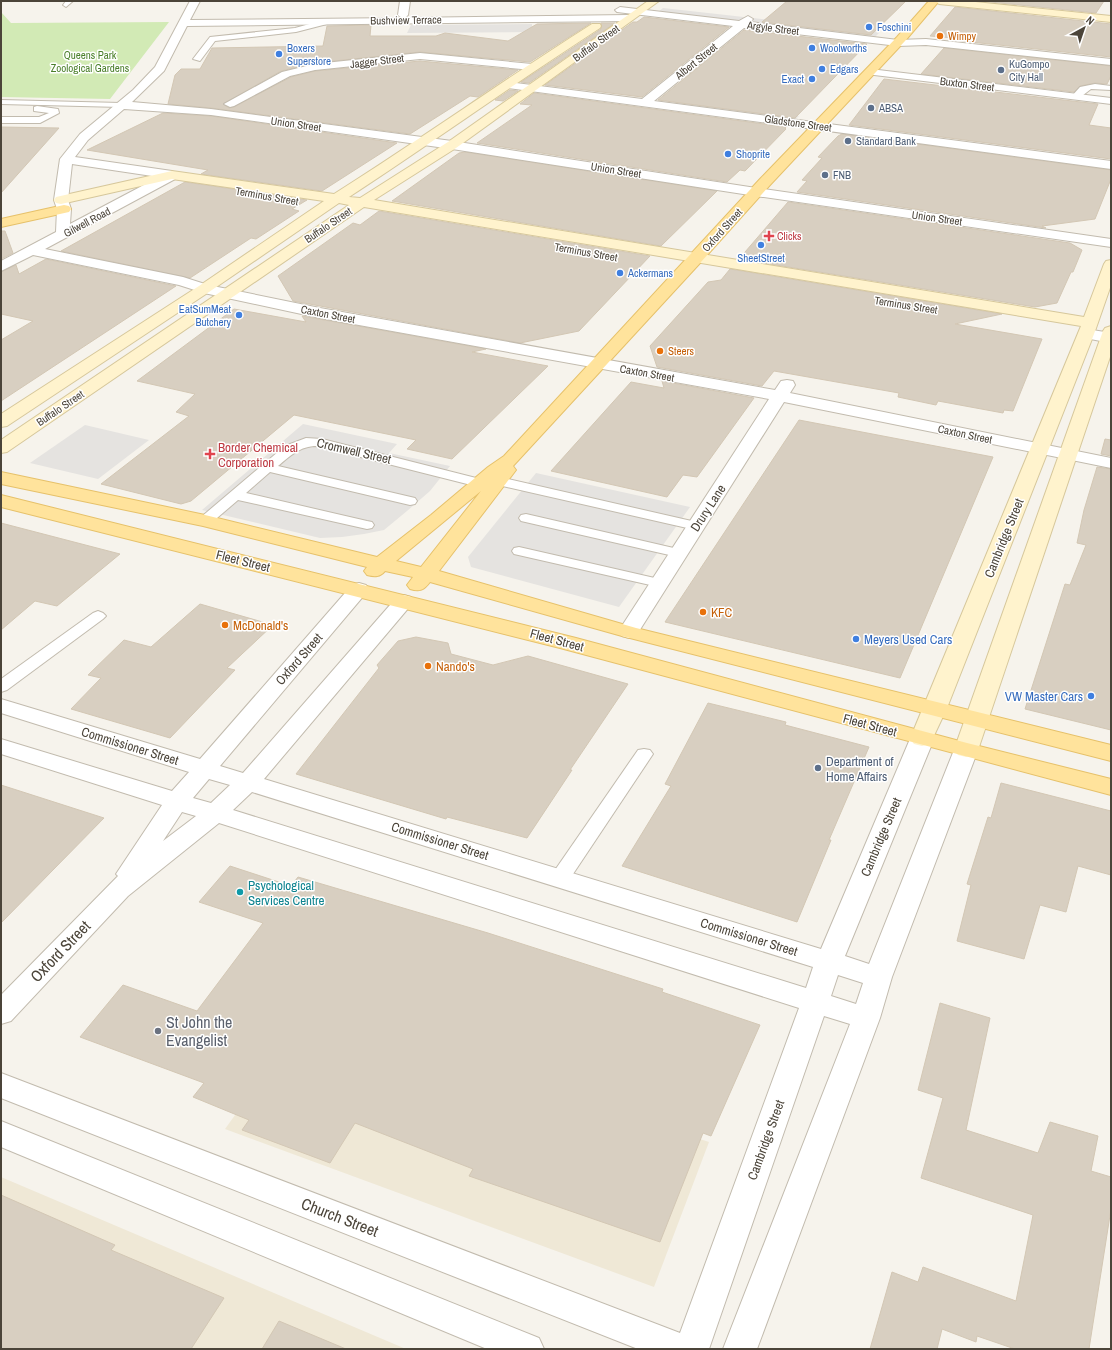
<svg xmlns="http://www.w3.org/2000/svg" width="1112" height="1350" viewBox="0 0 1112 1350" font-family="'Archivo Narrow',sans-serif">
<rect width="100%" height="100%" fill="#f6f3ec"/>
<g fill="#efe8d6">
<polygon points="351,954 412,1044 709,1142 654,1287 225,1129"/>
<polygon points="1,1177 406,1349 1,1349"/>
</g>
<polygon fill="#d2eab5" points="1,12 11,23 169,22 110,99 1,97"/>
<g fill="#e5e3e0">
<polygon points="663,8 880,32 872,40 653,16"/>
<polygon points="532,24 532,32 407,33 411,25"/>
<polygon points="675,101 799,116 794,120 676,104"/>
<polygon points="303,424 397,444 389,453 450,466 430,491 407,511 384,530 364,534 342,537 320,538 202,510"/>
<polygon points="85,425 149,440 98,479 30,463"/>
<polygon points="536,473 690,507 619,607 471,567 468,557"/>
</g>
<g fill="#d8cfc1" stroke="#d3c7b4">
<polygon points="787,1 906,1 871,35 762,22"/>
<polygon points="981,1 1104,1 1096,13"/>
<polygon points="955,7 1111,24 1111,57 952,40 954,38 930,36"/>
<polygon points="644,17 729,27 642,97 545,85 633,22 637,22"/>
<polygon points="591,23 530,62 420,52 315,63 281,71 223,104 229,108 234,107 291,77 315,71 420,61 518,70 478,97 470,96 410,134 211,108 168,104 175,75 181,69 200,69 212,48 323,46 327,26 371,25 370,36 436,36 445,33 508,41 537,24"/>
<polygon points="601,23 615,23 529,83 521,82 601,29"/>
<polygon points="744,30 867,44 795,118 658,100"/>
<polygon points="944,48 1111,66 1111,76 1107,84 1095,83 1080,86 1074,92 921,74"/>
<polygon points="884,79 1098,104 1089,125 1111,128 1111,159 849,125"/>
<polygon points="510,90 518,91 503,101 495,100"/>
<polygon points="534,93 786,127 785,128 786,129 745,171 740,170 727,182 477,143 532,105 520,104"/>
<polygon points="163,113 211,116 397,143 322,191 201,174 208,170 87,150"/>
<polygon points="1,127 59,128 1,193"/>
<polygon points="842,134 1111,170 1111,179 1095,219 1042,226 1046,228 797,192 807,181 802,180 822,158 818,157 838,136"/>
<polygon points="465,152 717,191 661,246 392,201 459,153"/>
<polygon points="185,182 307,200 292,209 299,211 256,239 251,238 190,278 61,251"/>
<polygon points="788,202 1070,243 1082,250 1073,272 1071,272 1057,303 1035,307 739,259"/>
<polygon points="379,211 650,256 579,331 520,343 293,301 278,276 353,223 360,225"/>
<polygon points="1,231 5,231 13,253 1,259"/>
<polygon points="46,259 176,286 1,401 1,340 33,321 1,314 1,272 16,265 19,274"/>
<polygon points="730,269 1002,314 955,324 1042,339 1013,411 1004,410 1003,413 938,401 936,405 898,397 899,393 774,371 762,386 657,367 650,346 708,282 721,280"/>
<polygon points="234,309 306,322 302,316 486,349 472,352 548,366 452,459 407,449 416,440 294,415 191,501 181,504 101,484 189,416 176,412 195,394 137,381"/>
<polygon points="662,381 754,398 697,477 683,475 667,497 551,471 631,382 664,388"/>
<polygon points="799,420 993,457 900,678 665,622"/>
<polygon points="1105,439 1111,440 1111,456 1101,454"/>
<polygon points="1097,467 1111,469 1111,730 1025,709 1065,584 1070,585 1086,545 1077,543 1084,510"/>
<polygon points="1,523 120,554 57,606 35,601 1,630"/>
<polygon points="200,604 273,625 227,668 235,670 170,738 71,709 101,678 88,675 124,640 151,647"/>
<polygon points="416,637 448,643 451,654 493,665 528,656 628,684 570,770 572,770 527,838 447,817 446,819 296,774 379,668 377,665 398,641"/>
<polygon points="708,703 786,722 785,725 869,747 829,840 831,840 797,922 622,866 671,786 665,784"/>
<polygon points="1001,783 1111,811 1111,875 1078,866 1066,912 1040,905 1024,959 957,941 971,885 967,884 988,817 991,818"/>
<polygon points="1,785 104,818 1,923"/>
<polygon points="230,866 291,886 298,877 488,933 663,989 662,992 760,1025 711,1136 703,1133 660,1242 469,1176 473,1169 355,1123 330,1163 242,1130 249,1120 193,1097 204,1083 80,1037 123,985 197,1011 263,923 199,902"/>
<polygon points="940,1003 990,1018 966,1130 1038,1153 1050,1122 1098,1136 1091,1171 1111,1177 1111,1209 1089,1349 1015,1349 977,1336 976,1342 942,1329 937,1349 870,1349 892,1272 918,1282 923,1267 1016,1301 1033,1215 921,1178 943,1098 918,1090"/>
<polygon points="1,1195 115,1245 111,1250 224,1298 191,1349 1,1349"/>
<polygon points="279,1321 346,1349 262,1349"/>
</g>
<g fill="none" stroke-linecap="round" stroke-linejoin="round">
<defs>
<g id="lane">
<polygon points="66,1 73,1 66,7 63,5"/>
<polygon points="324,20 327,20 327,24 296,32 215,41 200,61 193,59 210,37 295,28"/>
<polygon points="1095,84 1111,86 1111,90 1091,89 1078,99 1072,99 1071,97 1080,87"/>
<polygon points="1,100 121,103 125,105 121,107 1,104"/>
<polygon points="37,106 58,109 59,113 40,123 1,123 1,117 39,117 49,113 34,111 34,107"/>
<path d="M 306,438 L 322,439 L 484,480 L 486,483 L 484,486 L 479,487 L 317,446 C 300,446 290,456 278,466 L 415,498 L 417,501 L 415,504 L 410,505 L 270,472 L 246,493 L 367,521 L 372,522 L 374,525 L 372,528 L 367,529 L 238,500 L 210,524 L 200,524 L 198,521 L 200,518 L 285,446 Z"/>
<polygon points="499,477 696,522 701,523 703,526 701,529 696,530 494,484 492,481 494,478"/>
<polygon points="526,514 678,549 683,550 685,553 683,556 678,557 521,521 519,518 521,515"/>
<polygon points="519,547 659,579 664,580 666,583 664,586 659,587 514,554 512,551 514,548"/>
<polygon points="98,611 103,613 106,616 103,619 7,690 1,692 1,679 93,613"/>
<polygon points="644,749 650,750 653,754 567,883 560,885 553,883 551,878 553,873 638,750"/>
</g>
<g id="street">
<path d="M 190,1 L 200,1 L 190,20 L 402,18 L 398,15 L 400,1 L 410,1 L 408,15 L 405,18 L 629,15 L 634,18 L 629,21 L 187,26 L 164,71 L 132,102 L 211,109 L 452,141 L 756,188 L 1111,239 L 1111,247 L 756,196 L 452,149 L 211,115 L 124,109 L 88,140 L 75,157 L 172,171 L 178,175 L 177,178 L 45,249 L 183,277 L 208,285 L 320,308 L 775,390 L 781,381 L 787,380 L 793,381 L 795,385 L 790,393 L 1111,458 L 1111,468 L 784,402 L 636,636 L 629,638 L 622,636 L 618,632 L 769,399 L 320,318 L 204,293 L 179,285 L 33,255 L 1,271 L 1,261 L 56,232 L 57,209 L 54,200 L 60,159 L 80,134 L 133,90 L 155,67 ZM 72,164 L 159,177 L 70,224 L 71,209 L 68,200 Z"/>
<polygon points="620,7 739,21 748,16 753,19 750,22 898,40 926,39 1111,59 1111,65 926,45 898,46 744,28 654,101 1111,161 1111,169 508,88 502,85 508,82 642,99 733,26 617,12 615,10"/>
<polygon points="420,53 532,64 537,67 532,70 420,59 315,70 290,76 234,106 230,107 224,104 282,72 315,64"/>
<polygon points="870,69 1111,98 1111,104 866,74 865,72"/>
<polygon points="1086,329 1111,333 1111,343 1080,337 1078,334 1080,331"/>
<path d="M 359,583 L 366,585 L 369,589 L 366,593 L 220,766 L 243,773 L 397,597 L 404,595 L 411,597 L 414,601 L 411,605 L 264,779 L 821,949 L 910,739 L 914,734 L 922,732 L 930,734 L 934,739 L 845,956 L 869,964 L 954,750 L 958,745 L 966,743 L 974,745 L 978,750 L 892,977 L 880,1018 L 757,1349 L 723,1349 L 850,1024 L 824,1016 L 709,1349 L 638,1349 L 1,1098 L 1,1073 L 680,1333 L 799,1008 L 219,823 L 128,896 L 11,1021 L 1,1024 L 1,995 L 118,876 L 116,874 L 162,805 L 1,754 L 1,739 L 172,791 L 189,772 L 1,713 L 1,699 L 200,759 L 352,585 ZM 209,779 L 230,785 L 211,803 L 193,798 ZM 252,792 L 813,967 L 806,988 L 233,810 ZM 182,812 L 196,816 L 163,841 ZM 838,975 L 863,983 L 856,1004 L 831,996 Z"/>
<polygon points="1,1121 539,1338 544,1349 487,1349 1,1147"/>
</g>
<g id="secondary">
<path d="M 648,1 L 659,1 L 456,148 L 374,200 L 1084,317 L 1104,264 L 1106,261 L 1111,260 L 1111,285 L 1094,334 L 947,708 L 930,744 L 922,746 L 914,744 L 910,739 L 1081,326 L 364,207 L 7,452 L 1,453 L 1,440 L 349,205 L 339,203 L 209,292 L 7,426 L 1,427 L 1,414 L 199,286 L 324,201 L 172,179 L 61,204 L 56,203 L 54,200 L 56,197 L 172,171 L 334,194 C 421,139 505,79 592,24 L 600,24 L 601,26 L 600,28 C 515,83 433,142 349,197 L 360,198 L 448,142 Z"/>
<polygon points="934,1 966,1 1111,16 1111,22 939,4"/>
<polygon points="1111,326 1111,354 978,750 974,755 966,757 958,755 954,750 1103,331 1105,328"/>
</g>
<g id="primary">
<path d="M 929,1 L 939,1 L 905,41 L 770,185 L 701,262 L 513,466 L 516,470 L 513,474 L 439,571 L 636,628 L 1111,745 L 1111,761 L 622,636 L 430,582 C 424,590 420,592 410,589 L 407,585 L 413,577 L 385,571 C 380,577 375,577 367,575 L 364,571 L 367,567 L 203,526 L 1,484 L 1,472 L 205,515 L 377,557 L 431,515 L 488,467 L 504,456 L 760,179 L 897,37 ZM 481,491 L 421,567 L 396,561 Z"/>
<polygon points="64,205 69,206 71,209 69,212 1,227 1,219"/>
<polygon points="1,495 576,638 967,743 1111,779 1111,795 560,648 1,507"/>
</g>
</defs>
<use href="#lane" stroke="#c2bbae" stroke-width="2"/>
<use href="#street" stroke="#c2bbae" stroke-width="2"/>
<use href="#secondary" stroke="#d6c79b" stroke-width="2"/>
<use href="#primary" stroke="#e6c16a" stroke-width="2"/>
<use href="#lane" fill="#fff" fill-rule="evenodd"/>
<use href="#street" fill="#fff" fill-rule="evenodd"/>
<use href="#secondary" fill="#fff3cd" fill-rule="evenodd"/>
<use href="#primary" fill="#ffe39c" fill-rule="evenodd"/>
</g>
<g fill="#3f7fe0" stroke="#fff" stroke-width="1.5">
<circle cx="869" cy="27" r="4"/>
<circle cx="812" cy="48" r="4"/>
<circle cx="279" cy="54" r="4"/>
<circle cx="822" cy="69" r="4"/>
<circle cx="812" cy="79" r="4"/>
<circle cx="728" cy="154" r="4"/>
<circle cx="761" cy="245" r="4"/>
<circle cx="620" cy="273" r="4"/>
<circle cx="239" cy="315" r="4"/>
<circle cx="856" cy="639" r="4"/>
<circle cx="1091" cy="696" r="4"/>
</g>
<g fill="#e8710a" stroke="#fff" stroke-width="1.5">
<circle cx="940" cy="36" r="4"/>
<circle cx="660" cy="351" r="4"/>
<circle cx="703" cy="612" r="4"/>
<circle cx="225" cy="625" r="4"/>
<circle cx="428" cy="666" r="4"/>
</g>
<g fill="#5c6f8a" stroke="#fff" stroke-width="1.5">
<circle cx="1001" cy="70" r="4"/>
<circle cx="871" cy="108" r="4"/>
<circle cx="848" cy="141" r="4"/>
<circle cx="825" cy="175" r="4"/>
<circle cx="818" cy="768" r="4"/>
</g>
<g fill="#e0444e" stroke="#fff" stroke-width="1.5">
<path d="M767 230h4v4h4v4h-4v4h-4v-4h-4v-4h4z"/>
<path d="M208 448h4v4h4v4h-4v4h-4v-4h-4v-4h4z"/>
</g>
<circle fill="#0f9aa8" stroke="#fff" stroke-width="1.5" cx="240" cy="892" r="4"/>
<circle fill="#6b7280" stroke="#fff" stroke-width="1.5" cx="158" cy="1031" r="4"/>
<g text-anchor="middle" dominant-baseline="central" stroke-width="3" stroke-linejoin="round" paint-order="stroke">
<g font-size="11" fill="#4b4439" stroke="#fff">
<text transform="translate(406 20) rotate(-1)">Bushview Terrace</text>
<text transform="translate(773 28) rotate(7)">Argyle Street</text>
<text transform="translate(596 43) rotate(-36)">Buffalo Street</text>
<text transform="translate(377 61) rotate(-7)">Jagger Street</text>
<text transform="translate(696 61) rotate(-39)">Albert Street</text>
<text transform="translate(967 84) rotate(7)">Buxton Street</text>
<text transform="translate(798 123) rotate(8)">Gladstone Street</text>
<text transform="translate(296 124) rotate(8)">Union Street</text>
<text transform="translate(616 170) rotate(9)">Union Street</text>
<text transform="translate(267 196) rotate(10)">Terminus Street</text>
<text transform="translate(937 218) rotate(8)">Union Street</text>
<text transform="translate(87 222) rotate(-28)">Gilwell Road</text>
<text transform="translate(328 225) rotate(-34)">Buffalo Street</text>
<text transform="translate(722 230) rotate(-48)">Oxford Street</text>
<text transform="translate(586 252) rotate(10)">Terminus Street</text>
<text transform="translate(906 305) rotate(9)">Terminus Street</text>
<text transform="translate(328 314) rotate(11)">Caxton Street</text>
<text transform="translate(647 373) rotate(10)">Caxton Street</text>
<text transform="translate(60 408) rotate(-34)">Buffalo Street</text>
<text transform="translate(965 434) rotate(12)">Caxton Street</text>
</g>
<g font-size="11" fill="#366cbe" stroke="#fff" text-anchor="start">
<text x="877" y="27">Foschini</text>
<text x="287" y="48">Boxers<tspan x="287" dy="13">Superstore</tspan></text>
<text x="820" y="48">Woolworths</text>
<text x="830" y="69">Edgars</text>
<text x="804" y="79" text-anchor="end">Exact</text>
<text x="736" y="154">Shoprite</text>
<text x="761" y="258" text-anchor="middle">SheetStreet</text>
<text x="628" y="273">Ackermans</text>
<text x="231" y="309" text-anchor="end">EatSumMeat<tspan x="231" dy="13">Butchery</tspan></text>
</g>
<g font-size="11" fill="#c56008" stroke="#fff" text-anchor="start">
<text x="948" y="36">Wimpy</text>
<text x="668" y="351">Steers</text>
</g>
<g font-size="11" fill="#4a7f2a" stroke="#fff">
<text x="90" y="55">Queens Park<tspan x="90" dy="13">Zoological Gardens</tspan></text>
</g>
<g font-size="11" fill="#4e5e75" stroke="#fff" text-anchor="start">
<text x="1009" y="64">KuGompo<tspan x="1009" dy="13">City Hall</tspan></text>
<text x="879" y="108">ABSA</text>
<text x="856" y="141">Standard Bank</text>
<text x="833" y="175">FNB</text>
</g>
<g font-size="11" fill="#be3a42" stroke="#fff" text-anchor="start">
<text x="777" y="236">Clicks</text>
</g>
<g font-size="13" fill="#be3a42" stroke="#fff" text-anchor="start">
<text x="218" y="447">Border Chemical<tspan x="218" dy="15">Corporation</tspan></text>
</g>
<g font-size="13" fill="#4b4439" stroke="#fff">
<text transform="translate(354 451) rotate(13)">Cromwell Street</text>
<text transform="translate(708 508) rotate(-57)">Drury Lane</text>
<text transform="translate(1004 538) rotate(-68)">Cambridge Street</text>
<text transform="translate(243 561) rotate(14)">Fleet Street</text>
<text transform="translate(557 640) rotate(15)">Fleet Street</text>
<text transform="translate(299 659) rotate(-49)">Oxford Street</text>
<text transform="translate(870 725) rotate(15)">Fleet Street</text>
<text transform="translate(130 746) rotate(17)">Commissioner Street</text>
<text transform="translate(881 837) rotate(-67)">Cambridge Street</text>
<text transform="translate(440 841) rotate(17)">Commissioner Street</text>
<text transform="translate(749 937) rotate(17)">Commissioner Street</text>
<text transform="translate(766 1140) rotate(-70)">Cambridge Street</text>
</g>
<g font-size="13" fill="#c56008" stroke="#fff" text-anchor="start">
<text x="711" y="612">KFC</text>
<text x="233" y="625">McDonald's</text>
<text x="436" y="666">Nando's</text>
</g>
<g font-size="13" fill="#366cbe" stroke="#fff" text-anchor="start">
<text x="864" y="639">Meyers Used Cars</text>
<text x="1083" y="696" text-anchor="end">VW Master Cars</text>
</g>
<g font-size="13" fill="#4e5e75" stroke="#fff" text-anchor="start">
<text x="826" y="761">Department of<tspan x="826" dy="15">Home Affairs</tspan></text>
</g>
<g font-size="13" fill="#0d838f" stroke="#fff" text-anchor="start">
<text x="248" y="885">Psychological<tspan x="248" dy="15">Services Centre</tspan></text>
</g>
<g font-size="16" fill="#4b4439" stroke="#fff">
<text transform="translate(60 951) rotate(-46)">Oxford Street</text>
<text transform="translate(340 1217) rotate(21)">Church Street</text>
</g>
<g font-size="16" fill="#5b616d" stroke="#fff" text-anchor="start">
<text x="166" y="1022">St John the<tspan x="166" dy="18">Evangelist</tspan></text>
</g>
</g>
<rect width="1112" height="1350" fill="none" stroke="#4b4439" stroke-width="4"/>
<g transform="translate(1084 28) rotate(40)" stroke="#ffffff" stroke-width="3" paint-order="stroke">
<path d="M0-3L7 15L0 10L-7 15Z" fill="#4b4439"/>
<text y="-6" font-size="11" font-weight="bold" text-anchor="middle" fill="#4b4439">N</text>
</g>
</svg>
